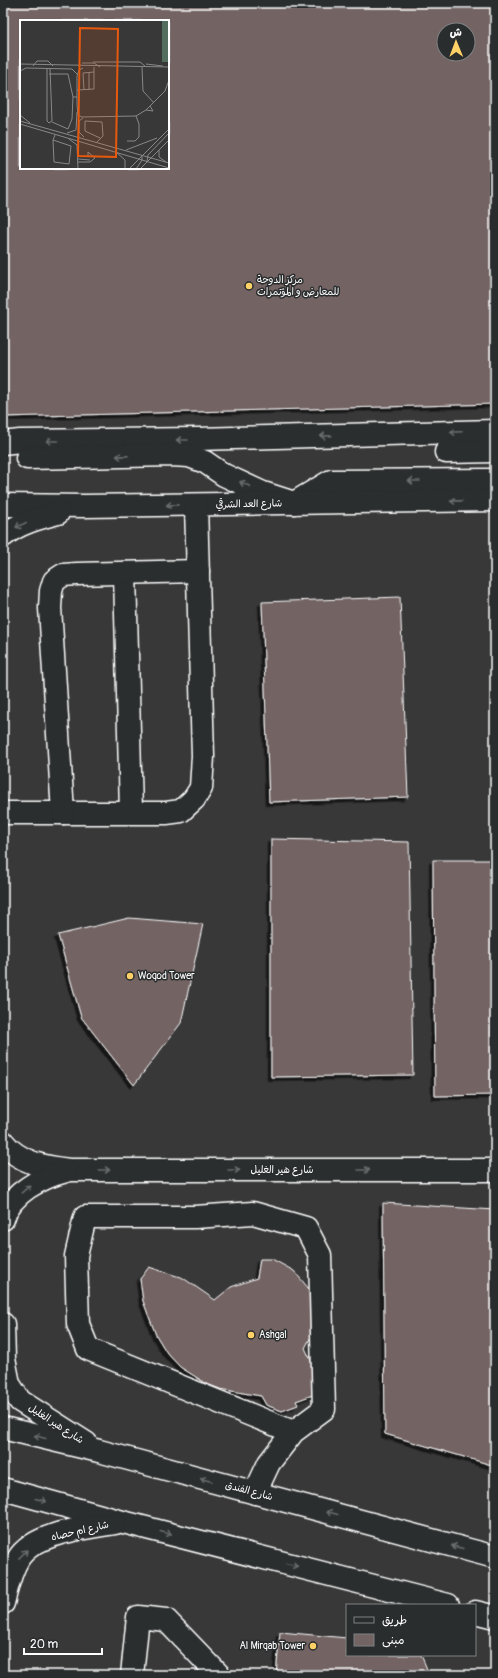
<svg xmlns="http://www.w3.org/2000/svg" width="498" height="1678" viewBox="0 0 498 1678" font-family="Pangolin,'Playpen Sans Arabic',sans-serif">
<defs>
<filter id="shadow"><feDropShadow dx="-3.5" dy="3.5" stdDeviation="0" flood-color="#0009"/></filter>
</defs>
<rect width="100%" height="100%" fill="#393839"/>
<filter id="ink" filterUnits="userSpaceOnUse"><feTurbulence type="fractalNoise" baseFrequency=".025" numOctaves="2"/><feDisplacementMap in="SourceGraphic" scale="8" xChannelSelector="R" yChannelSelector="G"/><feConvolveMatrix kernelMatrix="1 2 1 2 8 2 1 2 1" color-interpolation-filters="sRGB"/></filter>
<g filter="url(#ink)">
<g fill="#736464" stroke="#fff" fill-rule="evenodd" filter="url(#shadow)">
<path d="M 3,3 L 495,3 L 495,404 L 3,417 ZM 21,21 L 168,21 L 168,168 L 21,168 ZM 444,30 L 468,30 L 468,54 L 444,54 Z"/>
<polygon points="400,597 408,797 269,802 262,602"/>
<polygon points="271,839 409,842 413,1075 271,1077"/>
<polygon points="433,860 495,860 495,1095 435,1096"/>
<polygon points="129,918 203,924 181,1023 134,1085 81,1017 58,935"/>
<polygon points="383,1203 495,1210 495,1466 385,1434"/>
<polygon points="260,1259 272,1259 294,1271 309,1289 314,1308 315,1329 305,1348 313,1365 318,1393 296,1401 298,1405 282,1411 266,1405 261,1396 220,1389 207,1384 180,1367 167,1353 156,1335 143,1301 140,1279 149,1267 183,1278 215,1300 231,1287 257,1278"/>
<polygon points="280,1632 347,1638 347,1655 421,1655 427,1669 414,1675 276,1675"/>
</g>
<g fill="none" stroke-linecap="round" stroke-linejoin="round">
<defs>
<g id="minor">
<polyline points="3,443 20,441 198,439 495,431"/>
<polyline points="446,452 495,451"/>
<polyline points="27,458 171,455 189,456 205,462 224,475 263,493 294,503 331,481 495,480"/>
<polyline points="3,505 85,506 495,500"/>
<path d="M 3,536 C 19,523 39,518 58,513"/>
<polyline points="125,573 131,812"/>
<polyline points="3,813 166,813 181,811 194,799 201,788 203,756 196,505"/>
<polyline points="63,813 50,608 51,591 54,581 63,575 77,574 198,571"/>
<path d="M 3,1142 C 19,1163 45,1167 69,1170 L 495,1170"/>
<path d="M 3,1219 C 10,1193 42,1177 66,1171"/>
<polyline points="3,1324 4,1359 9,1384 20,1401 86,1443"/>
<polyline points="3,1428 99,1451 495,1557"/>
<polyline points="3,1489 123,1522 448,1605"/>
<polyline points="255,1493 269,1463 293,1432 324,1409 320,1255 306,1228 253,1213 195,1217 85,1217 76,1256 78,1324 88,1349 293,1432"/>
<path d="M 3,1603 C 7,1588 10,1572 18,1559 C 34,1532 87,1528 115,1523"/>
<polyline points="475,1612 495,1617"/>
<polyline points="132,1675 138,1617 166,1620 219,1675"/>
</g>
</defs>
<use href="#minor" stroke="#fff" stroke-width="25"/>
<use href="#minor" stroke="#2a2d2e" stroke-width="22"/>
</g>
<defs><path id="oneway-shaft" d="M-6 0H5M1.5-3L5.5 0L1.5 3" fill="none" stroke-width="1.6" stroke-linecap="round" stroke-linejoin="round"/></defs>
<g stroke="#6a6c6d">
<use href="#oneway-shaft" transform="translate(456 432) rotate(178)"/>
<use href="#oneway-shaft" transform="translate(326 436) rotate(178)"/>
<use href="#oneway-shaft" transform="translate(182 440) rotate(180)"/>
<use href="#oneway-shaft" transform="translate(52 441) rotate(180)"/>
<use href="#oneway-shaft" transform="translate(122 456) rotate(179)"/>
<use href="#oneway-shaft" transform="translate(414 481) rotate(180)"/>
<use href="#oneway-shaft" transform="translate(245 484) rotate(-156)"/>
<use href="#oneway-shaft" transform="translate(456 501) rotate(179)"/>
<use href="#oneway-shaft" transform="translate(172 505) rotate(179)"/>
<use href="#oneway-shaft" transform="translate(21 525) rotate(155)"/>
<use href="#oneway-shaft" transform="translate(104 1170)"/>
<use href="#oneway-shaft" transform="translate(234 1170)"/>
<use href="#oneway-shaft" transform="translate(364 1170)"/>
<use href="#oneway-shaft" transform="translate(26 1189) rotate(-41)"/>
<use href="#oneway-shaft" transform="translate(40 1437) rotate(-166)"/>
<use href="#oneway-shaft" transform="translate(206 1480) rotate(-165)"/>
<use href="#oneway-shaft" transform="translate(41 1500) rotate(15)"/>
<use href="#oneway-shaft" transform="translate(332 1513) rotate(-165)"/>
<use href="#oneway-shaft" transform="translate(166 1533) rotate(14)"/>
<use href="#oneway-shaft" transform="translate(457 1547) rotate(-165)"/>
<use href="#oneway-shaft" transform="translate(23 1554) rotate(-45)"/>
<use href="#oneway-shaft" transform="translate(292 1565) rotate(14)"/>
</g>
</g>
<g fill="#ffd166" stroke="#2a2d2e" stroke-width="1.5">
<circle cx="249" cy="286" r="4"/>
<circle cx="130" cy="976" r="4"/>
<circle cx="251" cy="1335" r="4"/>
<circle cx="313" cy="1646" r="4"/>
</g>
<g text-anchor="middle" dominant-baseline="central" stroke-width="3" stroke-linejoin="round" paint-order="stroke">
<g font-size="10" fill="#fff" stroke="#2a2d2e" text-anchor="start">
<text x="257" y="280">مركز الدوحة<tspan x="257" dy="12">للمعارض و المؤتمرات</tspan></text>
<text x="138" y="976">Woqod Tower</text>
<text x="259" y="1335">Ashgal</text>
<text x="305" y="1646" text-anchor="end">Al Mirqab Tower</text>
</g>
<g font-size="10" fill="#fff" stroke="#2a2d2e">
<text transform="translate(249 504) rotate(-1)">شارع العد الشرقي</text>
<text x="282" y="1170">شارع هير الغليل</text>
<text transform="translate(56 1424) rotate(33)">شارع هير الغليل</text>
<text transform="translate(249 1491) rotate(15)">شارع الفندق</text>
<text transform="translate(80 1531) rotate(-13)">شارع ام حصاه</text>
</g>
</g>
<g transform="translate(20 20)">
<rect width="149" height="149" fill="#393839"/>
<path d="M 142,0 L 149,0 L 149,42 L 142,42 Z" fill="#536e5e"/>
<path fill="none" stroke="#888" stroke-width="1" d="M 73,42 L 120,42 L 125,46M 62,43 L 74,43 L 80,47M 0,44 L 149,47M 126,44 L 143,46M 13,46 L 17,41 L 28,41 L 33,46M 122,47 L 123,71 L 134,83M 27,48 L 27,101 L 29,103 L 32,101 L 30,48M 0,51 L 6,48 L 52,49 L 57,54M 69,52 L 69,70M 29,54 L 48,54 L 53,77 L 57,77M 57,70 L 74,69 L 74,47M 64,70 L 63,53 L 74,52M 57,85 L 58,95 L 62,97 L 116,96 L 126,90 L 145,71 L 149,60 L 149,47M 57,85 L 57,56 L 59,50 L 63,48M 126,90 L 133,91 L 130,86M 0,95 L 10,103M 63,98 L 59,101 L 59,112 L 64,117M 0,101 L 149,143M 32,102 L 48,109 L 52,99 L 53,77M 0,104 L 149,148M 47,113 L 56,110 L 57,92M 49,119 L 57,125 L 58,149M 33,120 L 51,126 L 49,144 L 34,142 L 33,120 L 35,115M 107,121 L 115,121 L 119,117 L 119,104 L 116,96M 77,122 L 83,116 L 82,102 L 65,101 L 65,111 L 80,118M 106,130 L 137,118M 139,130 L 139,137 L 146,142M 96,132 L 105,140 L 105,149M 58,139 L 70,140M 58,142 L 70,142 L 75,138 L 68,132 L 68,137M 127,142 L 128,135 L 149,113M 109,149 L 149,109M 116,149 L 122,140 L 122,135M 120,149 L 149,120"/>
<path fill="#e8590c" fill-opacity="0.15" stroke="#e8590c" stroke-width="2" d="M 60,8 L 98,9 L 96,137 L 58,136 Z"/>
<rect width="149" height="149" fill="none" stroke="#fff" stroke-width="2"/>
</g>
<rect width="498" height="1678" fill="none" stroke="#2a2d2e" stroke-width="16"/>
<rect x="8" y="8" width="482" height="1662" fill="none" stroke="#fff" stroke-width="1.5" filter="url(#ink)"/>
<rect x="346" y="1604" width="130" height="52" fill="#2a2d2e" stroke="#7f8182"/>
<rect x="354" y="1617" width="20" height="6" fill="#2a2d2e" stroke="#7f8182"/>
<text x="382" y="1624" font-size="12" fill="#ffffff">طريق</text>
<rect x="354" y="1634" width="20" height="12" fill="#736464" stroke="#7f8182"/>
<text x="382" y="1644" font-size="12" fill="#ffffff">مبنى</text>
<g transform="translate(456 42) rotate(359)"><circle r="19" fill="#2a2d2e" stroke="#7f8182"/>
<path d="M0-3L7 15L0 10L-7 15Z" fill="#ffd166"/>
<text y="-6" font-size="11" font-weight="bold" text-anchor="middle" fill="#ffffff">ش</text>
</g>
<path d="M24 1648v6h78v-6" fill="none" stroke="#ffffff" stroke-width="2"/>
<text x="30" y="1648" font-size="12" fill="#ffffff" stroke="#2a2d2e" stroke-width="3" paint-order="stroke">20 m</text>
</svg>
